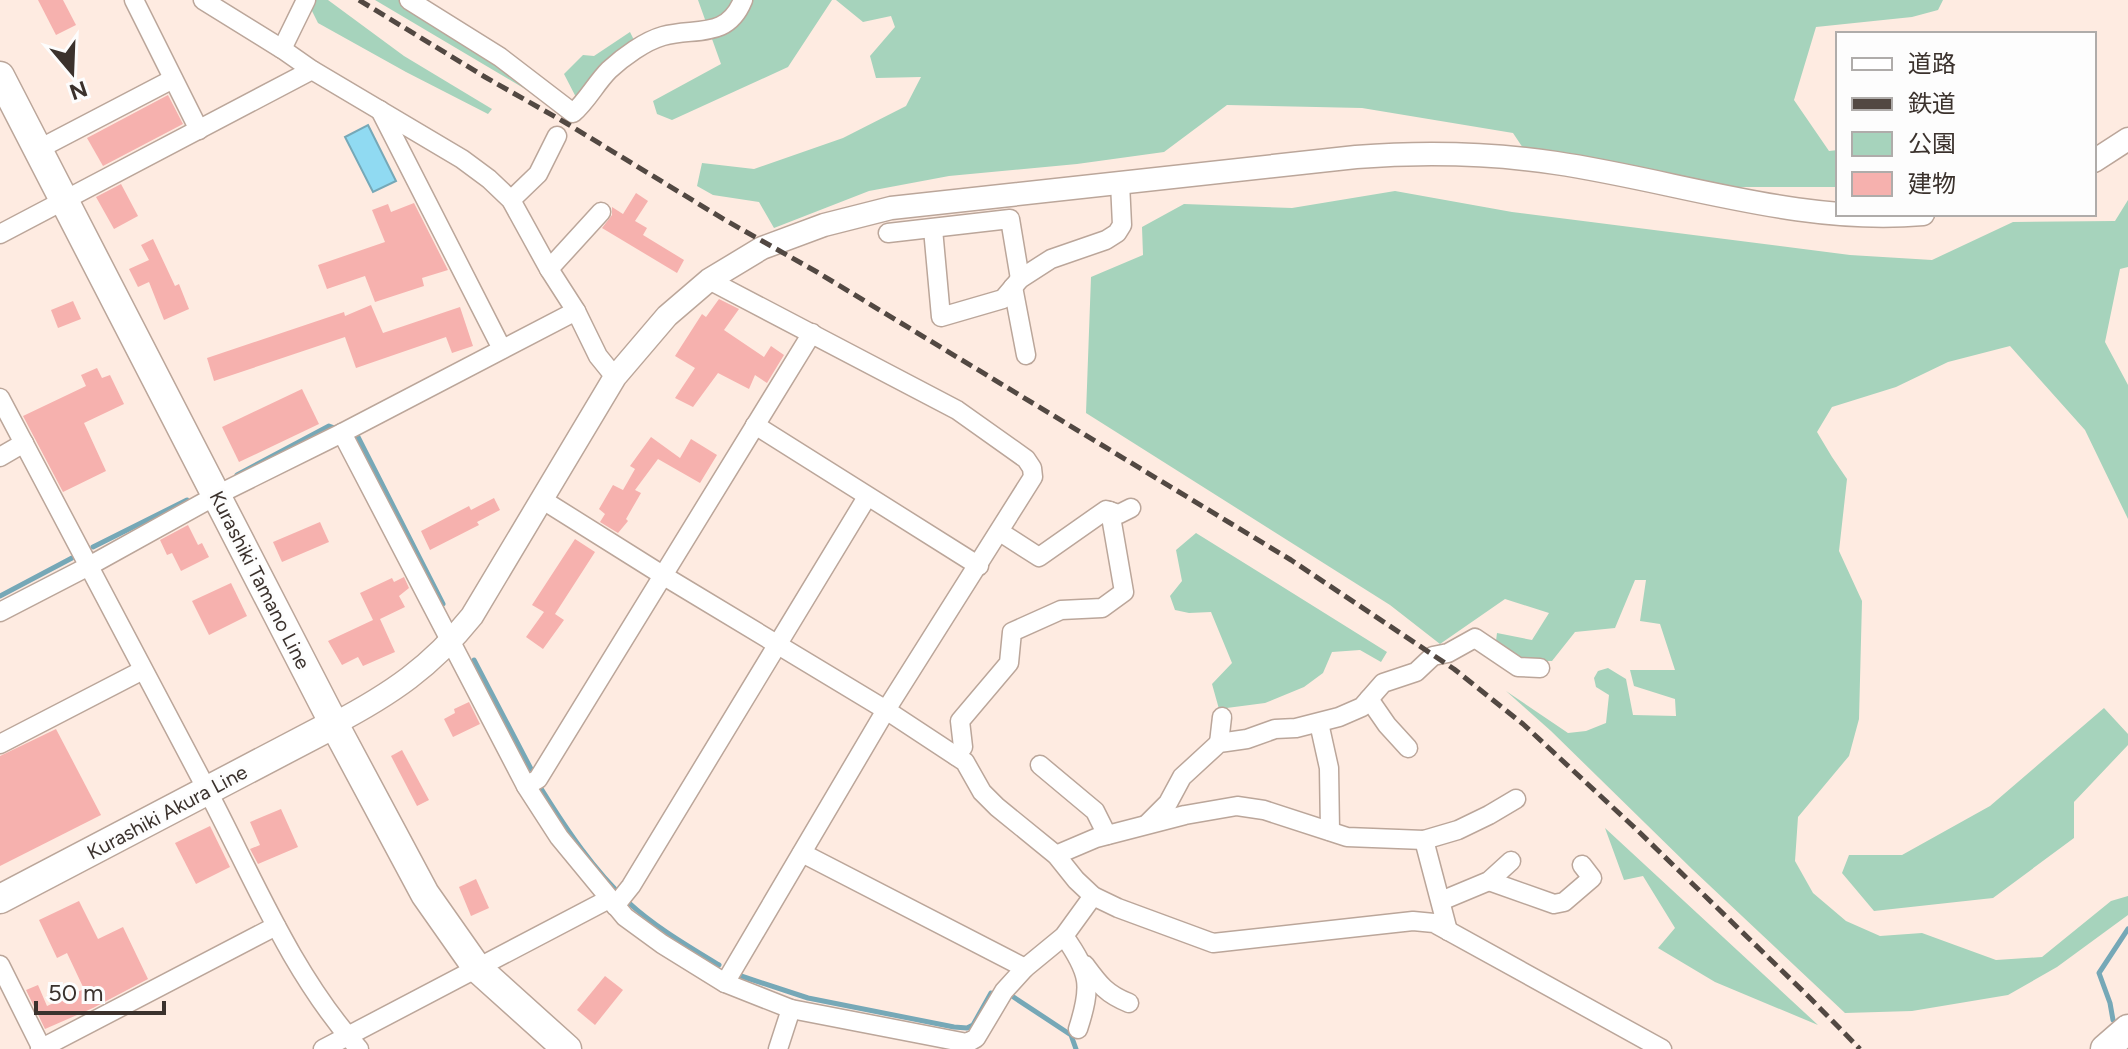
<svg xmlns="http://www.w3.org/2000/svg" width="2128" height="1049" viewBox="0 0 2128 1049" font-family="Figtree,'Noto Sans JP',sans-serif">
<rect width="100%" height="100%" fill="#feebe1"/>
<g fill="#a6d3bc">
<polygon points="311,0 328,0 404,56 492,109 488,114 406,72 318,23 310,7"/>
<polygon points="375,0 403,0 469,42 542,99"/>
<polygon points="698,0 832,0 788,67 672,120 657,114 653,101 721,64"/>
<polygon points="836,0 1943,0 1938,10 1912,17 1816,27 1794,100 1829,151 1838,150 1838,187 1724,187 1523,148 1513,133 1362,108 1227,105 1164,152 1077,164 949,176 869,191 774,228 759,202 713,195 697,186 702,163 754,169 843,138 906,106 921,77 876,78 870,56 895,27 891,16 863,22"/>
<polygon points="630,32 636,44 579,103 564,74 583,55 594,56"/>
<polygon points="1395,191 1512,212 1850,255 1932,260 2013,222 2115,221 2128,200 2128,267 2120,269 2105,342 2128,385 2128,519 2085,430 2010,346 1948,362 1896,387 1832,407 1817,432 1832,457 1847,479 1839,551 1862,601 1859,719 1849,756 1798,817 1795,861 1813,893 1846,921 1880,936 1922,933 1996,960 2042,957 2111,901 2128,896 2128,915 2057,967 2008,995 1912,1011 1845,1013 1692,869 1551,731 1506,691 1568,733 1586,731 1606,723 1609,695 1596,687 1594,678 1598,671 1608,668 1626,679 1633,715 1676,716 1675,699 1634,686 1630,670 1675,670 1660,624 1640,621 1646,580 1635,580 1615,628 1575,632 1552,661 1523,661 1496,641 1497,633 1532,640 1549,613 1505,599 1440,644 1390,605 1086,413 1091,277 1143,255 1142,227 1184,204 1292,208"/>
<polygon points="1196,533 1387,652 1381,662 1360,650 1332,652 1323,673 1304,687 1265,703 1219,709 1212,684 1232,663 1211,612 1189,613 1175,610 1170,596 1182,581 1176,550"/>
<polygon points="2104,708 2128,734 2128,745 2074,802 2074,838 1993,898 1874,911 1842,873 1849,855 1902,855 1990,806"/>
<polygon points="1605,828 1818,1025 1715,982 1658,948 1675,928 1643,876 1624,880"/>
</g>
<polygon fill="#90daf2" stroke="#76a8b7" stroke-width="2" points="368,125 396,181 373,192 345,137"/>
<g fill="none" stroke-linecap="round" stroke-linejoin="round">
<g stroke="#76a8b7" stroke-width="5">
<polyline points="350,434 358,437 443,604"/>
<polyline points="237,475 329,426 337,429"/>
<polyline points="93,547 187,500"/>
<polyline points="0,596 72,558"/>
<polyline points="474,660 531,769"/>
<path d="M 542,790 C 567,830 593,869 628,902 C 655,927 688,946 719,965"/>
<polyline points="741,976 808,998 954,1027 967,1028 973,1025 991,993"/>
<polyline points="1009,994 1071,1035 1076,1049"/>
<polyline points="2113,1020 2110,1003 2099,973 2128,929"/>
</g>
</g>
<g fill="#f6b1ae">
<polygon points="38,0 63,0 76,25 56,35"/>
<polygon points="168,95 183,124 103,166 87,138"/>
<polygon points="121,184 138,216 114,229 96,197"/>
<polygon points="636,193 648,201 635,221 647,228 643,235 684,260 677,273 602,228 612,215 612,207 623,214"/>
<polygon points="414,203 448,270 422,278 424,286 375,302 365,276 327,289 318,265 385,242 372,210 388,204 391,212"/>
<polygon points="153,239 175,286 179,284 189,309 164,320 149,282 138,287 129,269 149,260 141,245"/>
<polygon points="719,299 739,309 724,330 764,357 771,346 784,355 767,383 755,375 749,389 718,373 693,407 675,398 695,368 675,356 702,314 706,317"/>
<polygon points="73,301 81,319 58,328 51,310"/>
<polygon points="371,305 383,333 460,307 473,346 452,353 446,337 356,368 345,337 214,381 207,358 344,312 345,316"/>
<polygon points="97,368 102,378 110,375 124,404 84,423 106,471 63,492 23,416 86,386 81,375"/>
<polygon points="302,389 319,424 239,462 222,427"/>
<polygon points="651,437 680,458 691,439 717,455 700,483 658,459 635,490 641,493 626,519 628,521 618,533 600,522 605,514 599,509 613,485 623,490 635,469 630,466"/>
<polygon points="494,498 500,510 477,522 479,525 430,550 421,531 469,506 471,510"/>
<polygon points="320,522 329,542 282,562 273,542"/>
<polygon points="188,525 198,545 202,543 209,557 181,571 172,553 167,555 160,540"/>
<polygon points="575,539 595,552 555,614 564,620 543,649 526,637 544,612 532,605"/>
<polygon points="404,577 409,588 399,596 405,607 380,619 395,652 363,666 358,657 342,665 328,641 373,620 360,593 392,578 394,582"/>
<polygon points="231,583 247,616 209,635 192,601"/>
<polygon points="469,702 480,724 453,737 444,719 455,713 454,709"/>
<polygon points="56,729 101,815 0,866 0,756"/>
<polygon points="402,750 429,800 417,806 391,756"/>
<polygon points="281,809 298,847 258,864 250,849 260,845 250,822"/>
<polygon points="210,826 230,867 196,884 175,843"/>
<polygon points="476,879 489,908 471,916 459,887"/>
<polygon points="79,901 98,939 123,927 148,979 93,1008 45,1029 26,990 38,985 47,1006 84,989 67,953 57,958 39,920"/>
<polygon points="605,976 623,990 595,1025 577,1010"/>
</g>
<g fill="none" stroke-linecap="round" stroke-linejoin="round">
<defs>
<g id="minor">
<polyline points="134,0 199,130"/>
<polyline points="203,0 282,49 312,70 462,159 489,179 511,200 549,269 576,311 598,356 615,377"/>
<path d="M 409,0 L 500,57 L 573,113 C 587,101 596,83 609,70 C 623,57 645,41 663,36 C 695,27 727,40 743,0"/>
<polyline points="282,49 306,0"/>
<polyline points="380,110 502,349"/>
<polyline points="37,150 173,79"/>
<polyline points="511,200 538,174 557,136"/>
<polyline points="933,229 941,317 1003,299 1020,279 1051,259 1106,240 1117,233 1122,225 1120,183"/>
<polyline points="888,233 1010,219 1020,279"/>
<polyline points="0,234 312,70"/>
<polyline points="549,269 601,212"/>
<polyline points="709,280 957,410 1026,459 1032,468 1033,477 886,710 725,983"/>
<polyline points="1013,287 1026,355"/>
<path d="M 0,398 C 69,528 138,658 206,788 C 253,877 291,973 359,1049"/>
<polyline points="755,425 979,566"/>
<polyline points="342,433 526,786 559,837 625,917 662,944 725,983 791,1009 967,1043 976,1038 1004,991 1025,968 1064,936 1093,896"/>
<polyline points="0,457 24,443"/>
<polyline points="543,500 664,576 886,710 965,762 982,792 997,807 1056,855 1076,880 1093,896 1118,908 1213,943 1413,921 1434,923 1662,1049"/>
<polyline points="1000,532 1039,557 1106,510 1119,514 1131,508"/>
<polyline points="0,612 89,566 217,495 342,433 576,311"/>
<polyline points="1369,699 1387,725 1408,748"/>
<polyline points="1319,723 1329,768 1330,831"/>
<polyline points="1219,743 1222,717"/>
<polyline points="0,744 143,670"/>
<polyline points="956,756 963,747 960,721 1009,663 1012,632 1061,610 1102,608 1124,592 1110,511"/>
<polyline points="1040,765 1095,811 1107,835"/>
<polyline points="526,786 538,779 812,333"/>
<polyline points="1147,824 1168,803 1182,777 1219,743 1247,739 1275,729 1296,728 1339,717 1362,707 1383,683 1416,672 1433,656 1448,653 1475,638 1518,667 1540,668"/>
<polyline points="1424,840 1448,931"/>
<polyline points="802,853 1025,968"/>
<polyline points="1056,855 1096,838 1185,815 1237,806 1264,810 1347,837 1424,840 1458,830 1489,815 1516,799"/>
<polyline points="1489,881 1554,904 1564,902 1592,878 1582,865"/>
<polyline points="1441,901 1489,881 1511,861"/>
<polyline points="615,906 631,886 867,497"/>
<path d="M 1064,936 C 1090,973 1092,986 1078,1029"/>
<polyline points="0,965 42,1049"/>
<path d="M 1085,965 C 1099,984 1106,994 1129,1003"/>
<polyline points="40,1049 276,926"/>
<polyline points="323,1049 609,899"/>
<polyline points="778,1049 791,1009"/>
</g>
<g id="tertiary">
<polyline points="2094,161 2128,139"/>
<path d="M 334,724 C 391,694 431,667 472,616 L 615,377 L 667,316 L 709,280 L 762,248 L 824,225 L 891,208 L 1356,157 C 1423,152 1489,153 1556,163 C 1678,181 1799,225 1923,214"/>
</g>
<g id="primary">
<polyline points="0,76 334,724 425,894 477,968 567,1049"/>
<polyline points="0,899 334,724"/>
<polyline points="2105,1049 2128,1029"/>
</g>
</defs>
<use href="#minor" stroke="#bba69a" stroke-width="21"/>
<use href="#tertiary" stroke="#bba69a" stroke-width="25"/>
<use href="#primary" stroke="#bba69a" stroke-width="31"/>
<use href="#minor" stroke="#fff" stroke-width="18"/>
<use href="#tertiary" stroke="#fff" stroke-width="22"/>
<use href="#primary" stroke="#fff" stroke-width="28"/>
<polyline stroke="#524842" stroke-width="5" stroke-dasharray="12 6" stroke-linecap="butt" points="359,0 485,77 566,123 725,220 817,272 1291,560 1454,669 1523,724 1635,828 1807,995 1860,1049"/>
</g>
<g text-anchor="middle" dominant-baseline="central" stroke-width="6" stroke-linejoin="round" paint-order="stroke">
<g font-size="20" fill="#3b322d" stroke="#fdfdfd">
<text transform="translate(260 580) rotate(63)">Kurashiki Tamano Line</text>
<text transform="translate(167 812) rotate(-28)">Kurashiki Akura Line</text>
</g>
</g>
<rect x="1836" y="32" width="260" height="184" fill="#fdfdfd" stroke="#afacaa" stroke-width="2"/>
<rect x="1852" y="58" width="40" height="12" fill="#ffffff" stroke="#afacaa" stroke-width="2"/>
<text x="1908" y="72" font-size="24" fill="#3b322d">道路</text>
<rect x="1852" y="98" width="40" height="12" fill="#524842" stroke="#afacaa" stroke-width="2"/>
<text x="1908" y="112" font-size="24" fill="#3b322d">鉄道</text>
<rect x="1852" y="132" width="40" height="24" fill="#a6d3bc" stroke="#afacaa" stroke-width="2"/>
<text x="1908" y="152" font-size="24" fill="#3b322d">公園</text>
<rect x="1852" y="172" width="40" height="24" fill="#f6b1ae" stroke="#afacaa" stroke-width="2"/>
<text x="1908" y="192" font-size="24" fill="#3b322d">建物</text>
<g transform="translate(72 72) rotate(161)" stroke="#fdfdfd" stroke-width="6" paint-order="stroke">
<path d="M0-6L14 30L0 20L-14 30Z" fill="#3b322d"/>
<text y="-12" font-size="22" font-weight="bold" text-anchor="middle" fill="#3b322d">N</text>
</g>
<path d="M36 1001v12h128v-12" fill="none" stroke="#3b322d" stroke-width="4"/>
<text x="48" y="1001" font-size="24" fill="#3b322d" stroke="#fdfdfd" stroke-width="6" paint-order="stroke">50 m</text>
</svg>
